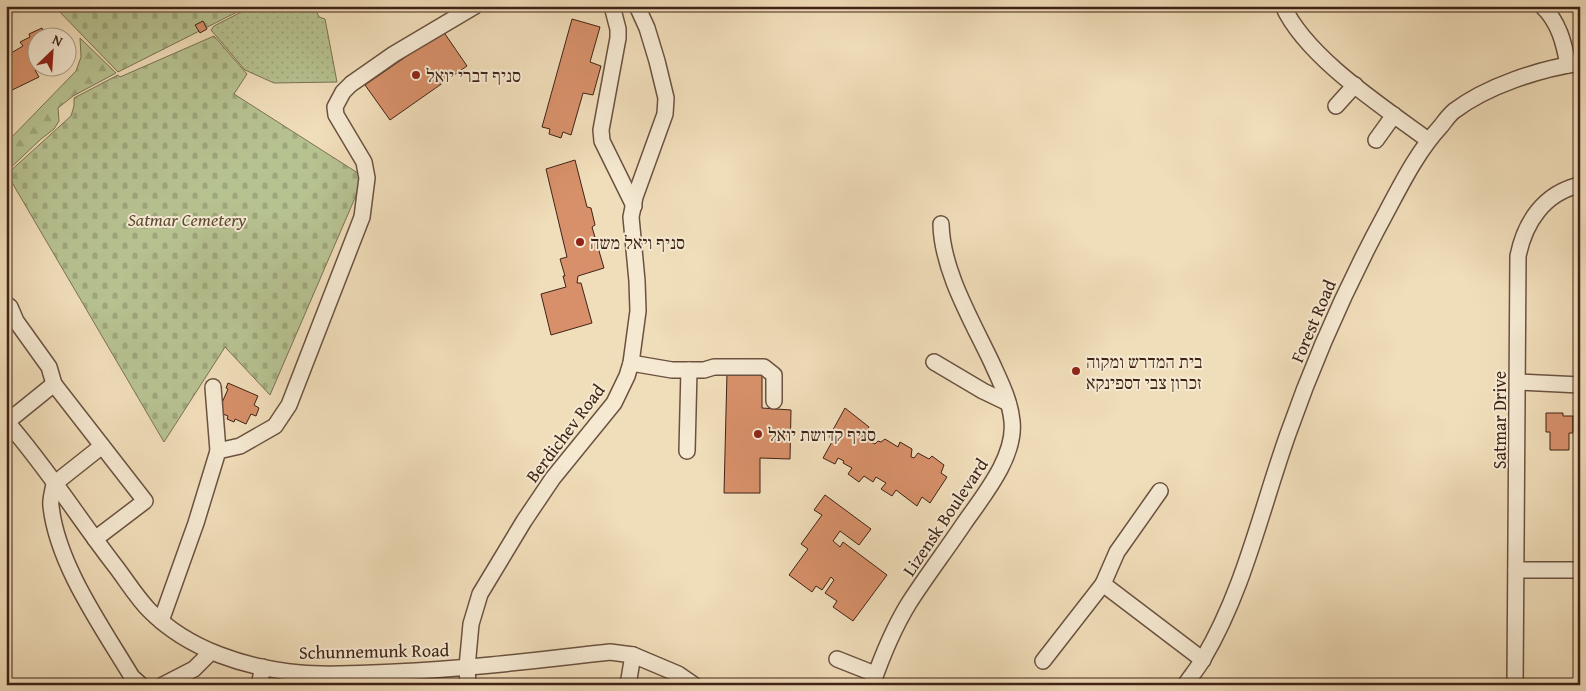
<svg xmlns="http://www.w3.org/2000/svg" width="1586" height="691" viewBox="0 0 1586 691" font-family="'Gentium Book Plus','Frank Ruhl Libre',serif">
<defs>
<pattern id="grass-dots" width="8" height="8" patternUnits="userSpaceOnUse" patternTransform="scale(1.25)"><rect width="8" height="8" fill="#b7c291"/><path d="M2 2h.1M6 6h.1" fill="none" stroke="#9ea67c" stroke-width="1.8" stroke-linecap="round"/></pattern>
<pattern id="forest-firs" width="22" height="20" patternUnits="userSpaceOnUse" patternTransform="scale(1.25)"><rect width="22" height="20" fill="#b7c291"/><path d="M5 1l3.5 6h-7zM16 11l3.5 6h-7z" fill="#9ea67c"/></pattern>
<pattern id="cemetery-stones" width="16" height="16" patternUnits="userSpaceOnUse" patternTransform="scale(1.25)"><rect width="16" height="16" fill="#b7c291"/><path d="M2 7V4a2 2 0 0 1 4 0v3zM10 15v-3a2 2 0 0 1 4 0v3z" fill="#9ea67c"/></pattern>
</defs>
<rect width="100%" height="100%" fill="#f0ddb9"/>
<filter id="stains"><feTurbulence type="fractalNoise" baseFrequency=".004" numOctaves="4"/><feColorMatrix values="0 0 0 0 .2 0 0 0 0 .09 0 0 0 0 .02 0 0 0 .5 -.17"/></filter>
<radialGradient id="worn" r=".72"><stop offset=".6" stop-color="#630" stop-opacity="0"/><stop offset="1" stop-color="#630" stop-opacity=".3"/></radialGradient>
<polygon fill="url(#grass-dots)" stroke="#7b7254" points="253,6 314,6 319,17 325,19 337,82 274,83 245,70 211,30 214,26"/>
<polygon fill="url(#forest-firs)" stroke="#7b7254" points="80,38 116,73 73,96 58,108 59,121 54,129 41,139 6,172 6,143 76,71 81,57"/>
<g fill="url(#cemetery-stones)" stroke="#7b7254">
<polygon points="54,6 249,6 118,72"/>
<polygon points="214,36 247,74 234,94 364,177 270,395 225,347 164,442 7,174 71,116 74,106 74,98 118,75 120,77"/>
</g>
<g fill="#d7906a" stroke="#3f2317">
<polygon points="572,19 600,27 590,62 601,66 593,95 583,93 571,135 563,132 561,138 549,134 550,129 542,127"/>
<polygon points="203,21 207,29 200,33 195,25"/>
<polygon points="42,28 43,31 46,30 49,34 56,31 59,38 38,38 38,68 40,68 35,70 39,77 6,93 6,56 23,46 20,42 30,37 29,34"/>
<polygon points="443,31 467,66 390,120 365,85"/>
<polygon points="575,160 587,207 591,208 595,225 592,227 604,268 578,276 577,283 581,283 592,323 551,335 541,294 566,287 563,276 565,276 560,259 567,257 546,169"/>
<polygon points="727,372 762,374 762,408 791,410 790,459 760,458 760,493 724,493"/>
<polygon points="228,383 258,396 254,405 259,408 256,416 251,414 246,424 235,419 234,422 227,419 228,416 218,412 228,389 226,388"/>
<polygon points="845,408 869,427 862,437 875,444 878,441 881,442 885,439 898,447 900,442 912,449 911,457 914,458 918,453 929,459 932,456 944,465 941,473 947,477 930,503 922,497 917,506 896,490 892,496 881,489 886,483 876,477 873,482 864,476 859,482 848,474 852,468 843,463 844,461 838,458 835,464 823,458 833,440 829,437"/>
<polygon points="1546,413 1563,413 1563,416 1573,416 1573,433 1569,433 1569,450 1550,450 1550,432 1546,432"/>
<polygon points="1573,416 1580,416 1580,450 1576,450 1579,431 1573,431"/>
<polygon points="825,495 871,529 859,545 840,531 833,541 840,547 843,542 887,575 853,621 833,607 837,601 825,593 834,580 831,577 822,590 816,586 812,592 789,575 808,549 801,544 822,515 814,510"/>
</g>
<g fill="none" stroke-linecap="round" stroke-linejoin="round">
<defs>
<g id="minor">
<polyline points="612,6 618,29 618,38 601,130 602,141 634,206"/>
<path d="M 1283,6 C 1307,58 1382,106 1428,140"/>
<path d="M 1542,6 C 1559,22 1564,43 1568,65"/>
<polyline points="6,7 7,6"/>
<polyline points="1336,106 1355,85"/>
<polyline points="1376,140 1394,115"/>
<polyline points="6,304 10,307 16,321 49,367 54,384 145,501 95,539"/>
<polyline points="934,362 983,391 1008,403"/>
<polyline points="631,363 672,370 704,370 714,367 764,367 774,375 774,401"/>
<polyline points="1518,382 1580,385"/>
<polyline points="213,387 218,451"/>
<path d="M 6,421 C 45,465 77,516 113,563 C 125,578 136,597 150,611 C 189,650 246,668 300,673 C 332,676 364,673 395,672 C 467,669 538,660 610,652 L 633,655 L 678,674 L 694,685"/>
<polyline points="7,422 54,384"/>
<path d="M 102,446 L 54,484 C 53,491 50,499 51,506 C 57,564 102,627 132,677 L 141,685"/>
<polyline points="687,451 689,370"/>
<polyline points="1516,570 1580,570"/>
<polyline points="1103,584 1203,660"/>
<polyline points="161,621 196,523 218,451 240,446 275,426 289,405 362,217 367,178 364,162 336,115 335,107 343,92 351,84 394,54 475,6"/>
<polyline points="837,659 875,674"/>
<polyline points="1043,661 1103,584 1117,552 1160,491"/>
<polyline points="163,685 194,669 211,652"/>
<polyline points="259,685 263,667"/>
<polyline points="468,685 467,667 471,624 480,594 524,521 553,478 614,403 627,376 631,363 638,311 637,281 631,217 635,197 665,114 666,98 657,61 647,28 637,6"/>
<polyline points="628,685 633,655"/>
<path d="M 872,685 C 882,656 893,629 909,603 C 927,575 947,549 965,522 C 984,495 1016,456 1012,421 C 1010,400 1000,381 991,361 C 971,319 942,270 941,224"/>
<path d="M 1185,685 C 1191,676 1198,668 1203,659 C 1244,590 1261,510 1288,434 C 1315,357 1348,283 1387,211 C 1403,181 1418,151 1441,126 C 1445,121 1449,115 1454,111 C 1487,86 1539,69 1580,63"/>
<path d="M 1515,685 L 1518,256 C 1525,222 1544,193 1580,185"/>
</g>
</defs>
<use href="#minor" stroke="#6b5240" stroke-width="18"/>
<use href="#minor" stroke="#f5e9d2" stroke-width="15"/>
</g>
<g fill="#8f2418" stroke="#f5e9d2" stroke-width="2">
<circle cx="416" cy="75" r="5"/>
<circle cx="580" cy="242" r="5"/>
<circle cx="1076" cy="371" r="5"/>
<circle cx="758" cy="434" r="5"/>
</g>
<g text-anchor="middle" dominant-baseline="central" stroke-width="4" stroke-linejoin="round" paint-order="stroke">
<g font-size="18" fill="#3f2317" stroke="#f5e9d2" text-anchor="start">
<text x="426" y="75">סניף דברי יואל</text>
<text x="590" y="242">סניף ויאל משה</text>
<text x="1086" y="361">בית המדרש ומקוה<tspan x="1086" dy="21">זכרון צבי דספינקא</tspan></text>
<text x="768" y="434">סניף קדושת יואל</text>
</g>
<g font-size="18" font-style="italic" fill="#5d4b36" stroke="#f5e9d2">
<text x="187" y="219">Satmar Cemetery</text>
</g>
<g font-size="18" fill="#3f2317" stroke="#f5e9d2">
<text transform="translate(1313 321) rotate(-67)">Forest Road</text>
<text transform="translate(1499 420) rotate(-90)">Satmar Drive</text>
<text transform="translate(565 433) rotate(-53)">Berdichev Road</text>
<text transform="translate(945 517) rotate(-56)">Lizensk Boulevard</text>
<text transform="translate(374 651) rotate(-1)">Schunnemunk Road</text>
</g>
</g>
<rect width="1586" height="691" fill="none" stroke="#f0ddb9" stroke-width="25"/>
<rect x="8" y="8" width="1571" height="676" fill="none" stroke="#3f2317" stroke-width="2.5"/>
<rect x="12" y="12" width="1561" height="666" fill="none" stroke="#3f2317"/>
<g transform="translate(52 52) rotate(25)"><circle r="24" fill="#f5e9d2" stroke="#ac9a87"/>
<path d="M0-4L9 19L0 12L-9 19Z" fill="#8f2418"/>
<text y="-8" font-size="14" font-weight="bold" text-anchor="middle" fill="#3f2317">N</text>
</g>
<rect width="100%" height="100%" filter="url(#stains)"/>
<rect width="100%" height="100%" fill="url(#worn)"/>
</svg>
